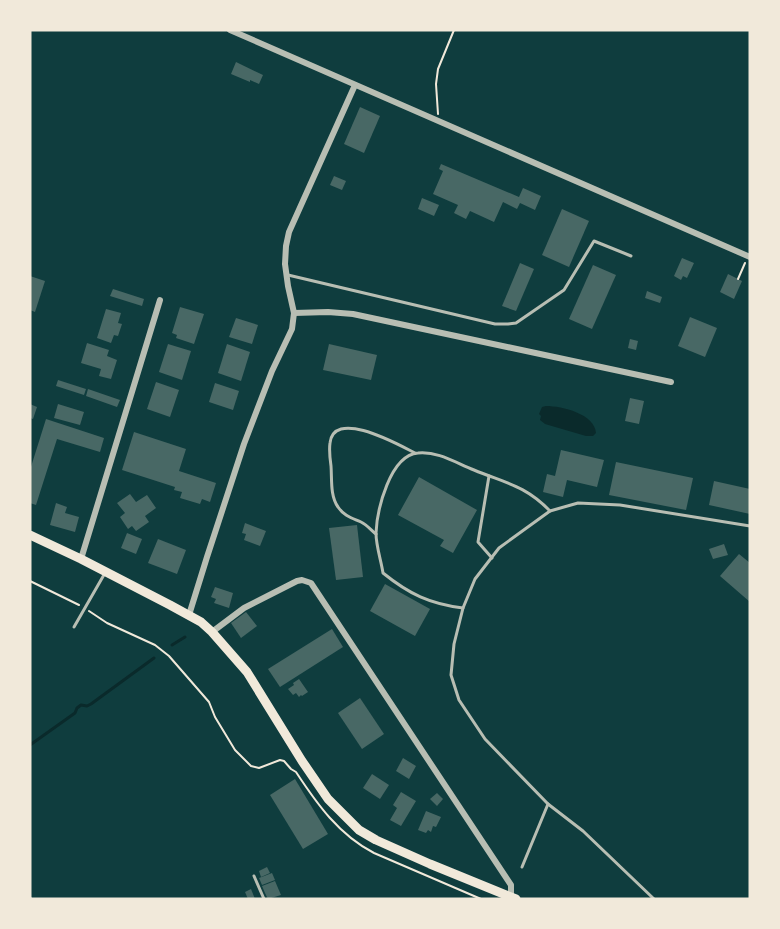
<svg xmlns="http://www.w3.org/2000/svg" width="780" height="929" viewBox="0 0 780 929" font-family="'Roboto Condensed',sans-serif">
<rect width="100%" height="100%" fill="#0f3d3e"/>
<path fill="#0a2a2b" d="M 546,406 C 562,406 595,414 596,433 L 593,436 L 586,436 L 545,424 L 540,420 L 541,416 L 539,414 L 542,407 Z"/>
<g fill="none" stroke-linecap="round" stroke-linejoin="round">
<g stroke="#0a2a2b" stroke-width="3">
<polyline points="172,645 185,637"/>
<polyline points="30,745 75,713 77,708 81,705 87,706 91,704 154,658"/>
</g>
</g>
<g fill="#486865">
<polygon points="236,62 263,75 259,84 250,80 250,82 231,74"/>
<polygon points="360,107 380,116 364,153 344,144"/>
<polygon points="441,164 519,197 523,188 541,196 535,210 520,203 517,209 503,202 494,222 470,211 466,219 454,213 458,205 433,194 443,171 439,169"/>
<polygon points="334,176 346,181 342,190 330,185"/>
<polygon points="422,198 439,205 434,216 418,209"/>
<polygon points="562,209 589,221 569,267 542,255"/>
<polygon points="682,258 694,263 687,278 683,276 681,280 674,276"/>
<polygon points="520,263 534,269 516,311 502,306"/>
<polygon points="593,265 616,275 592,329 569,319"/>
<polygon points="728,274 742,281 734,299 720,292"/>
<polygon points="30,276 45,281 35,312 30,310"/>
<polygon points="113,289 144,299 142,306 110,296"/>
<polygon points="647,291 662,297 660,303 645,298"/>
<polygon points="180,307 204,314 194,344 176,338 177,335 172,333"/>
<polygon points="106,309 121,313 118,323 122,324 118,336 114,335 111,343 97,338"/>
<polygon points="690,317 717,328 705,357 678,346"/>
<polygon points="236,318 258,325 252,344 229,337"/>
<polygon points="630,339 638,341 636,350 628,348"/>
<polygon points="87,343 109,350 107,356 117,360 111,379 99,376 101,369 81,363"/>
<polygon points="168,344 191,351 182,380 159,372"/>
<polygon points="227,344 250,352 241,381 218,373"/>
<polygon points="329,344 377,355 371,380 323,370"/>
<polygon points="58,380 86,389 84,395 56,386"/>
<polygon points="156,382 179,390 170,417 147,409"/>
<polygon points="215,383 239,391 233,410 209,402"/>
<polygon points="88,389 120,400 117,407 86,396"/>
<polygon points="630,398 644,401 639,424 625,421"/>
<polygon points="30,404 37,407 33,419 30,418"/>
<polygon points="58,404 84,412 80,425 54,418"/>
<polygon points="46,419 104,438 100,452 57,439 36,505 30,503 30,470"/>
<polygon points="134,432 186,449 179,471 216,483 210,502 202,499 200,504 180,498 182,492 174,490 175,487 122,470"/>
<polygon points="561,450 604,460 597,487 567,480 563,497 543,492 547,474 555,476"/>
<polygon points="616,462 693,478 686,510 609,495"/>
<polygon points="419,477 477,510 453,553 440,546 444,540 398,515"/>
<polygon points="714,481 750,489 750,514 709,505"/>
<polygon points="130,494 136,502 147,495 156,508 145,516 149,522 136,531 132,526 128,529 120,517 125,513 117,503"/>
<polygon points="56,503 67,507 65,513 79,517 75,532 50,525"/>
<polygon points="245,523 266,531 260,546 244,540 246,534 242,533"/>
<polygon points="357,525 363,577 336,580 329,528"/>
<polygon points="127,533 142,539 136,554 121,548"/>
<polygon points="158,539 186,550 177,574 148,563"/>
<polygon points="724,544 728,555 713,559 709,549"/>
<polygon points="739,554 750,563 750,602 720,576"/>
<polygon points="385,584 430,609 415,636 370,611"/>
<polygon points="215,587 233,593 229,608 214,603 216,599 211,597"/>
<polygon points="246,612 257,626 241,638 231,623"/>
<polygon points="332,629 343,647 280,687 268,669"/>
<polygon points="299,679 308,692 302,696 301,695 299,697 296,693 293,695 288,689 294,685 293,683"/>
<polygon points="360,698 384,734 362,749 338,713"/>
<polygon points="403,758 416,766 409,779 396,771"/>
<polygon points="372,774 389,785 380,799 363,788"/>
<polygon points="295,779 328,834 303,849 270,795"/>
<polygon points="401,792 416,801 401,826 390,820 397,808 393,805"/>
<polygon points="437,793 443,799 437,806 430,799"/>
<polygon points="426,811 441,817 436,827 433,826 431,832 428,830 426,833 418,830"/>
<polygon points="267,867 270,873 261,877 259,871"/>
<polygon points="272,873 275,880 262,885 259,878"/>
<polygon points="275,881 281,895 268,899 265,893 275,888 265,893 262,886"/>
<polygon points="251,889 255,899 248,899 245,892"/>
</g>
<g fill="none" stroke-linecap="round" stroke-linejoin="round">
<g stroke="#f1e9da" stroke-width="2">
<polyline points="438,114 436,84 438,69 454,30"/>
<polyline points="738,279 745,263"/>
<polyline points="30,581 79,605"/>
<path d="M 89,611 L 107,623 L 155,645 L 169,656 L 209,702 L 215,717 L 235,750 L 251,766 L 259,768 L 280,760 L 284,761 L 291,769 L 296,772 C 317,804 339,835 374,853 L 481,899"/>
<polyline points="30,897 31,899"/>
</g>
<g stroke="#b8beb3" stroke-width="3">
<polyline points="288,275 495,324 508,324 516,323 564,290 594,241 631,256"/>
<polyline points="489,476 478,542 492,558"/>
<path d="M 376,534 C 371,530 367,525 361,522 C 352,518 344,516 338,507 C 330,496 332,479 331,466 C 330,459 329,450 330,443 C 334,408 399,445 415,453"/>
<path d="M 463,608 C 430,604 409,594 383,573 C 381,560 376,546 376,533 C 377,510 390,455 418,453 C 438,451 456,463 474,470 C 505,483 525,485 550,511"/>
<polyline points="74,627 105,573"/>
<polyline points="522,867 548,804"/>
<polyline points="254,876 264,899"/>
<polyline points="654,899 583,831 548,804 485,739 459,700 451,675 454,644 463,608 475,579 499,548 550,511 578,503 620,505 750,526"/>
</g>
<g stroke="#b8beb3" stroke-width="6">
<polyline points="230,30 750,257"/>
<polyline points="294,313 328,312 353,314 671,382"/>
<polyline points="81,559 160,300"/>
<polyline points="189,615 207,557 244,444 272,371 292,329 294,313 288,286 285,264 286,246 289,232 355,85"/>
<polyline points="212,632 244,608 297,581 302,580 311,583 511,885 511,897"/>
</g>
<polyline stroke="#f1e9da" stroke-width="9" points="30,535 81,559 170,605 201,622 212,632 247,672 302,761 328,799 359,830 376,840 430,864 516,899"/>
</g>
<rect width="780" height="929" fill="none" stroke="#f1e9da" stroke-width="63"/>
</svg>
